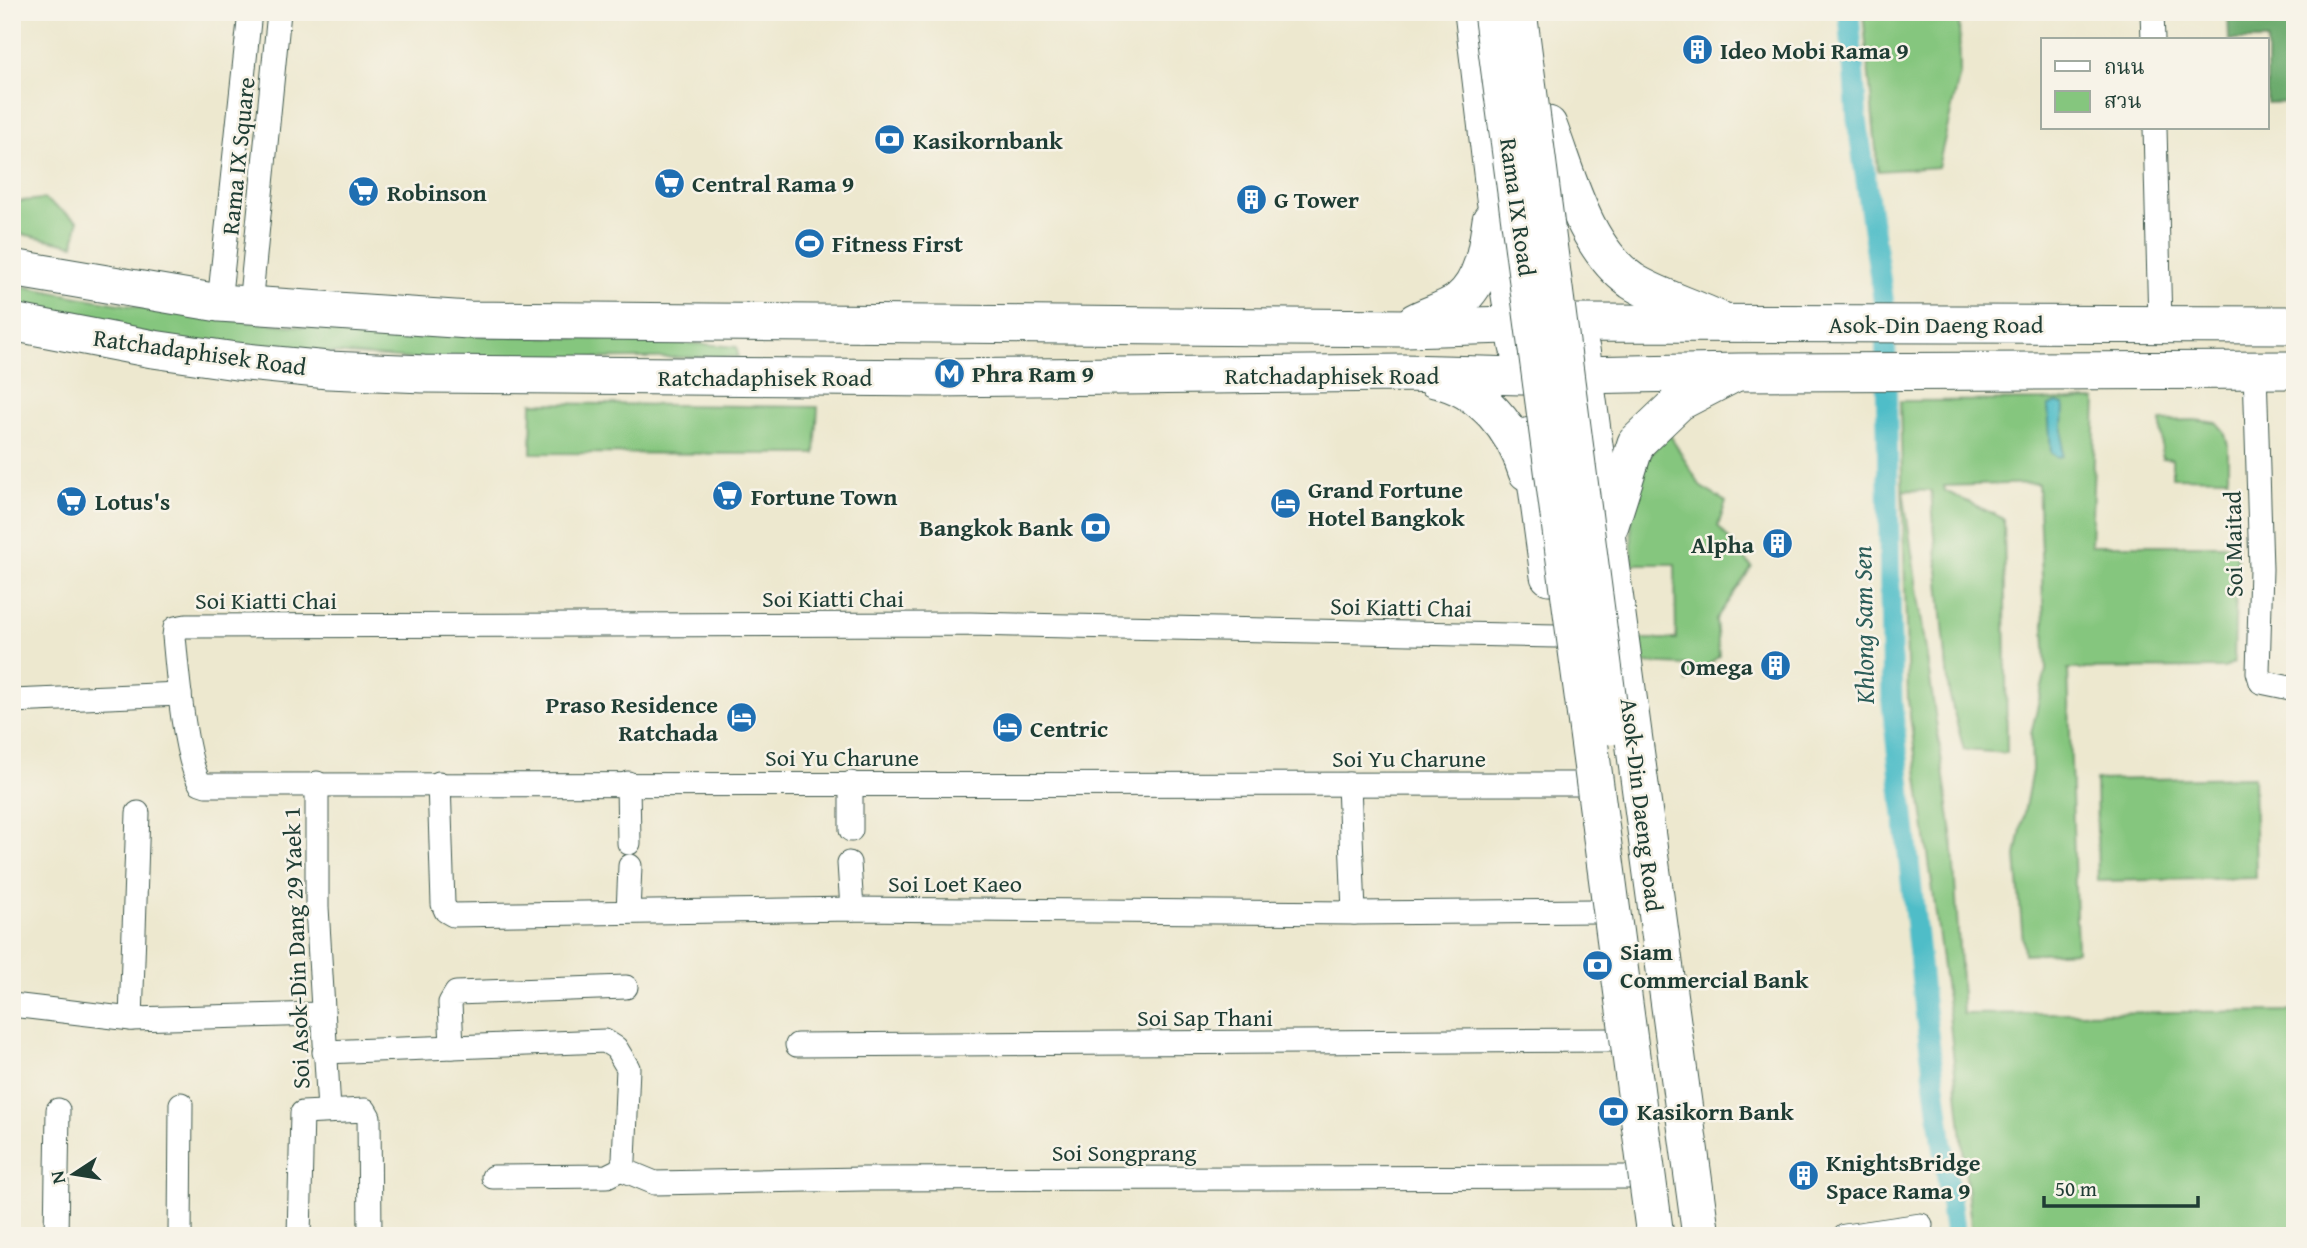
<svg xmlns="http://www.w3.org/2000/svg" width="2307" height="1248" viewBox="0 0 2307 1248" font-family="'Gentium Book Plus','Noto Serif Thai',serif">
<rect width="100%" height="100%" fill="#f7f3e8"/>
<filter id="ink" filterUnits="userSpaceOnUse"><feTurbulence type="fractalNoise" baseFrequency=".0143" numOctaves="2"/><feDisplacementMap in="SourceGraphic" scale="14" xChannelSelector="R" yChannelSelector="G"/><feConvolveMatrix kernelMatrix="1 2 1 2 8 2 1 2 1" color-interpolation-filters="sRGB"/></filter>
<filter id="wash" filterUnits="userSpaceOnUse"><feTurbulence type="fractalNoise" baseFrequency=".00686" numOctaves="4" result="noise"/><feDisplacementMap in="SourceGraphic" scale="28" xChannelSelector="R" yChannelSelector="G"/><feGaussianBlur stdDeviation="1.57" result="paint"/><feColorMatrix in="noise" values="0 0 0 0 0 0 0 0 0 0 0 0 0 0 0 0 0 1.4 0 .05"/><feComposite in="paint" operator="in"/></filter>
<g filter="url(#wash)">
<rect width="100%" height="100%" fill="#ede8cf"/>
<g fill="#85c67e" stroke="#528259" stroke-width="2">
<polygon points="1863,12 1959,12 1960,74 1938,167 1878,171"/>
<polygon points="44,199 78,221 74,245 12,232 12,202"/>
<path d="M 12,284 C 99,302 187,316 275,324 C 428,340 584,332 737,347 L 738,357 L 424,360 L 187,342 L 12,309 Z"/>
<polygon points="2096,400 2091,545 2237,545 2234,662 2224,668 2068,669 2077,951 2024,954 2016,856 2032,770 2031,734 2046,670 2038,483 1944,486 1945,491 2004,519 2007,753 1964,750 1949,693 1931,491 1903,490 1952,833 1963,1014 2295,1011 2295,1236 1972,1236 1949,1014 1908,700 1900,401"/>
<polygon points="532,403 818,407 815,454 531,453"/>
<polygon points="2195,420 2217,423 2224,431 2228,445 2228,478 2172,477 2172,459 2162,458 2161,421"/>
<path d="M 1670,435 L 1701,487 L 1726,502 L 1718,526 L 1752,567 L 1716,619 L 1719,656 L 1687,682 L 1687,665 L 1641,663 L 1637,639 L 1676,639 L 1675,564 L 1633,564 C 1629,521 1629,463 1670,435 Z"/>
<polygon points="2254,777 2256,878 2098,881 2096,780"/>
</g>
<polygon fill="#6cab6d" stroke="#467450" stroke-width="2" points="2228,12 2295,12 2295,102 2267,103 2267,40 2229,40"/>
<polygon fill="#4fbdc8" stroke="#377d7e" stroke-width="2" points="2057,403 2064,405 2062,456 2058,457 2051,453 2048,406"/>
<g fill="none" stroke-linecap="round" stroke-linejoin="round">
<polyline stroke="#4fbdc8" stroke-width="21" points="1849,12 1857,119 1885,312 1892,703 1925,1011 1955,1236"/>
</g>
</g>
<g filter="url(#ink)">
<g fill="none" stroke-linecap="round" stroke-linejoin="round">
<defs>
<g id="street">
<polyline points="2152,12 2153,40"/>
<polyline points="2155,128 2160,324"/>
<polyline points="219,303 250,12"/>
<polyline points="250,306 279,12"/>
<polyline points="2255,370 2261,569 2258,672 2261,682 2295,689"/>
<path d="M 1557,636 L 970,624 L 186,626 L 175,628 L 174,636 C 177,668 184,759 200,783 L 206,785 L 1576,784"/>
<polyline points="12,701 180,694"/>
<polyline points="317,783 317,907 329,1110"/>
<polyline points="439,783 443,904 446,911 453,915 852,909 1354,913 1594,911"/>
<polyline points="628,783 629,843"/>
<polyline points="1349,784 1354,913"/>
<polyline points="851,830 851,783"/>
<polyline points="849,863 852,909"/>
<polyline points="628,912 630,866"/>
<polyline points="12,1005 131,1019 321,1014"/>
<polyline points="131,1019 138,813"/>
<polyline points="797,1045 1612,1040"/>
<polyline points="452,1047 450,1003 456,993 626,987"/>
<polyline points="324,1052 605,1041 616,1048 628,1068 624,1160 621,1169 607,1176 493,1177"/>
<polyline points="621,1169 655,1183 863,1179 1631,1177"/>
<polyline points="56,1236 58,1110"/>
<polyline points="180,1236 181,1104"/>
<polyline points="299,1236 302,1113 365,1110 369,1117 370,1236"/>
<polyline points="1845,1236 1921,1225"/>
</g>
<g id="primary">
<polyline points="1473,12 1495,198 1518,347"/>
<path d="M 1548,125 C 1568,177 1584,247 1632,281 C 1653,295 1692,307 1717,319"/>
<polyline points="12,268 219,303 469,320 1406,328 1577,323 2295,325"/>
<polyline points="12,322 153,349 236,361 328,370 424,374 937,378 1403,373 1522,376 1739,372 2295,370"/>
<path d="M 1415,322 C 1429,314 1448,310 1460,300 C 1483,281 1487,248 1491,220"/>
<polyline points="1581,349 1701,1236"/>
<path d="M 1435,379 C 1481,388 1514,429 1527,472"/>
<polyline points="1530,436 1549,576"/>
<polyline points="1610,525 1636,443 1679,402 1731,375"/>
</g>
</defs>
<use href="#street" stroke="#3e574b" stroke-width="25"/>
<use href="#primary" stroke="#3e574b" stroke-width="39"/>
<use href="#street" stroke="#fff" stroke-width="23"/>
<use href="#primary" stroke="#fff" stroke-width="37"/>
<defs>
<g id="primary-bridge">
<polyline points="1492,12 1655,1236"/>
<polyline points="1518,12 1611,726"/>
</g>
</defs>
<use href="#primary-bridge" stroke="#3e574b" stroke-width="39" stroke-linecap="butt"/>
<use href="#primary-bridge" stroke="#fff" stroke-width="37"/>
</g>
</g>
<defs>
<symbol id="building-disc" viewBox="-11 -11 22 22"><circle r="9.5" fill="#1f6fb2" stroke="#f7f3e8"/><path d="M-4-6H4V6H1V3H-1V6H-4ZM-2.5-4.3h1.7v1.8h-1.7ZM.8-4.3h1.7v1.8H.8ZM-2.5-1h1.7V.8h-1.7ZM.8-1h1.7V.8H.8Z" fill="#fff"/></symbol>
<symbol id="bank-disc" viewBox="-11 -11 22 22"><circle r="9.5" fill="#1f6fb2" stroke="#f7f3e8"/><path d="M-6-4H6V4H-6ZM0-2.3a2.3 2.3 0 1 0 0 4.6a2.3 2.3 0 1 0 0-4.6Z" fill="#fff"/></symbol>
<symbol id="supermarket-disc" viewBox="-11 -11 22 22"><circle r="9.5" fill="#1f6fb2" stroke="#f7f3e8"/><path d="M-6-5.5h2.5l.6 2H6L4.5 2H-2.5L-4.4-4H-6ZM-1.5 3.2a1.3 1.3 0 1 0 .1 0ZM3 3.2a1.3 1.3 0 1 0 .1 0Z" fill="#fff"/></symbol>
<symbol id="stadium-disc" viewBox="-11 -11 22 22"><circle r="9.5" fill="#1f6fb2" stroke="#f7f3e8"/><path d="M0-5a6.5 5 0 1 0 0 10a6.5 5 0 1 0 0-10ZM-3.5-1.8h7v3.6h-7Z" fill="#fff"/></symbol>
<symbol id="metro-disc" viewBox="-11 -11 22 22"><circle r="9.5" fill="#1f6fb2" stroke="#f7f3e8"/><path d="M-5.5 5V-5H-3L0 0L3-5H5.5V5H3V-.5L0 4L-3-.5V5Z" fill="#fff"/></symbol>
<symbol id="hotel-disc" viewBox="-11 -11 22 22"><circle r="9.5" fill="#1f6fb2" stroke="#f7f3e8"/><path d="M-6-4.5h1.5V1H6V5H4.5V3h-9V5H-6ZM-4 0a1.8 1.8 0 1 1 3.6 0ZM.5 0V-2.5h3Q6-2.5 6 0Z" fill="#fff"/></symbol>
</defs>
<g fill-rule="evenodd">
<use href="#building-disc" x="1680" y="32" width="35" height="35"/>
<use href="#bank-disc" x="872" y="122" width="35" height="35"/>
<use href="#supermarket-disc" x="652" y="166" width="35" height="35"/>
<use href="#supermarket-disc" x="346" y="174" width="35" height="35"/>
<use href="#building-disc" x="1234" y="182" width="35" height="35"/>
<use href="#stadium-disc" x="792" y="226" width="35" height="35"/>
<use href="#metro-disc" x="932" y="356" width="35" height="35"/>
<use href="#supermarket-disc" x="710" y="478" width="35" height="35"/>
<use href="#supermarket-disc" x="54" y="484" width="35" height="35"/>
<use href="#hotel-disc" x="1268" y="486" width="35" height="35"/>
<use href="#bank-disc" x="1078" y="510" width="35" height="35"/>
<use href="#building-disc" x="1760" y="526" width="35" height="35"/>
<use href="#building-disc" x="1758" y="648" width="35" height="35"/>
<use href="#hotel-disc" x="724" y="700" width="35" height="35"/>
<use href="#hotel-disc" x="990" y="710" width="35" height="35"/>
<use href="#bank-disc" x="1580" y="948" width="35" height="35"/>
<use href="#bank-disc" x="1596" y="1094" width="35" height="35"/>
<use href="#building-disc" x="1786" y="1158" width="35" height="35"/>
</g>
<g text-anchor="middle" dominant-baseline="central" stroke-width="5" stroke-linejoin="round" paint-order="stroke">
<g font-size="24" font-weight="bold" fill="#1f3d34" stroke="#f7f3e8" text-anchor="start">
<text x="1720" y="50">Ideo Mobi Rama 9</text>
<text x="913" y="140">Kasikornbank</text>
<text x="692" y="183">Central Rama 9</text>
<text x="387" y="192">Robinson</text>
<text x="1274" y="199">G Tower</text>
<text x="832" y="243">Fitness First</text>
<text x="972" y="373">Phra Ram 9</text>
<text x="1308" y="489">Grand Fortune<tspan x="1308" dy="28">Hotel Bangkok</tspan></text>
<text x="751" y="496">Fortune Town</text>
<text x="95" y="501">Lotus's</text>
<text x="1073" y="527" text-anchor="end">Bangkok Bank</text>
<text x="1754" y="544" text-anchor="end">Alpha</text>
<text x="1753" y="666" text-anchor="end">Omega</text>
<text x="718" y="704" text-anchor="end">Praso Residence<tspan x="718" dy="28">Ratchada</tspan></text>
<text x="1030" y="728">Centric</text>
<text x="1620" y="951">Siam<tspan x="1620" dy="28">Commercial Bank</tspan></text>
<text x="1637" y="1111">Kasikorn Bank</text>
<text x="1826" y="1162">KnightsBridge<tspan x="1826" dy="28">Space Rama 9</tspan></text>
</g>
<g font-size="24" fill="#1f3d34" stroke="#f7f3e8">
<text transform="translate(238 156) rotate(-84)">Rama IX Square</text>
<text transform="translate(1518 207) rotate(82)">Rama IX Road</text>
<text x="1936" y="324">Asok-Din Daeng Road</text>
<text transform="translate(200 352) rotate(8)">Ratchadaphisek Road</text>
<text x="1332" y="375">Ratchadaphisek Road</text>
<text x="765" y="377">Ratchadaphisek Road</text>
<text transform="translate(2233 544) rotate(-91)">Soi Maitad</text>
<text x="833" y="598">Soi Kiatti Chai</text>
<text x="266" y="600">Soi Kiatti Chai</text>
<text transform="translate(1401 607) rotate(1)">Soi Kiatti Chai</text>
<text x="842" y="757">Soi Yu Charune</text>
<text x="1409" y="758">Soi Yu Charune</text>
<text transform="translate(1642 805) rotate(83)">Asok-Din Daeng Road</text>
<text x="955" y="883">Soi Loet Kaeo</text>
<text transform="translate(296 948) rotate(-92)">Soi Asok-Din Dang 29 Yaek 1</text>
<text x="1205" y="1017">Soi Sap Thani</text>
<text x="1124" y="1152">Soi Songprang</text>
</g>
<g font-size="26" font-style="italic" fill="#2b5d59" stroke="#f7f3e8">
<text transform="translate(1863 625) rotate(-91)">Khlong Sam Sen</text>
</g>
</g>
<rect width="2307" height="1248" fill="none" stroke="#f7f3e8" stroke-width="42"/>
<rect x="2041" y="38" width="228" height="91" fill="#f7f3e8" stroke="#a1aaa0" stroke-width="2"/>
<rect x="2055" y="61" width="35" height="10" fill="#ffffff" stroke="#a1aaa0" stroke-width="2"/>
<text x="2104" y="74" font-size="21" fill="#1f3d34">ถนน</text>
<rect x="2055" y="91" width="35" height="21" fill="#85c67e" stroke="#a1aaa0" stroke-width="2"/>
<text x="2104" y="108" font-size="21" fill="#1f3d34">สวน</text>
<g transform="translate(74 1174) rotate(258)" stroke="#f7f3e8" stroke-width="5" paint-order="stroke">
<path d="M0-5L12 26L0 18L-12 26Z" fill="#1f3d34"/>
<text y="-10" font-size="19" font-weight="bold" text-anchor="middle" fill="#1f3d34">N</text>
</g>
<path d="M2044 1196v10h154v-10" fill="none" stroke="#1f3d34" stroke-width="3.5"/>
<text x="2055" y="1196" font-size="21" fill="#1f3d34" stroke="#f7f3e8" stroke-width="5" paint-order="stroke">50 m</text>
</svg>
